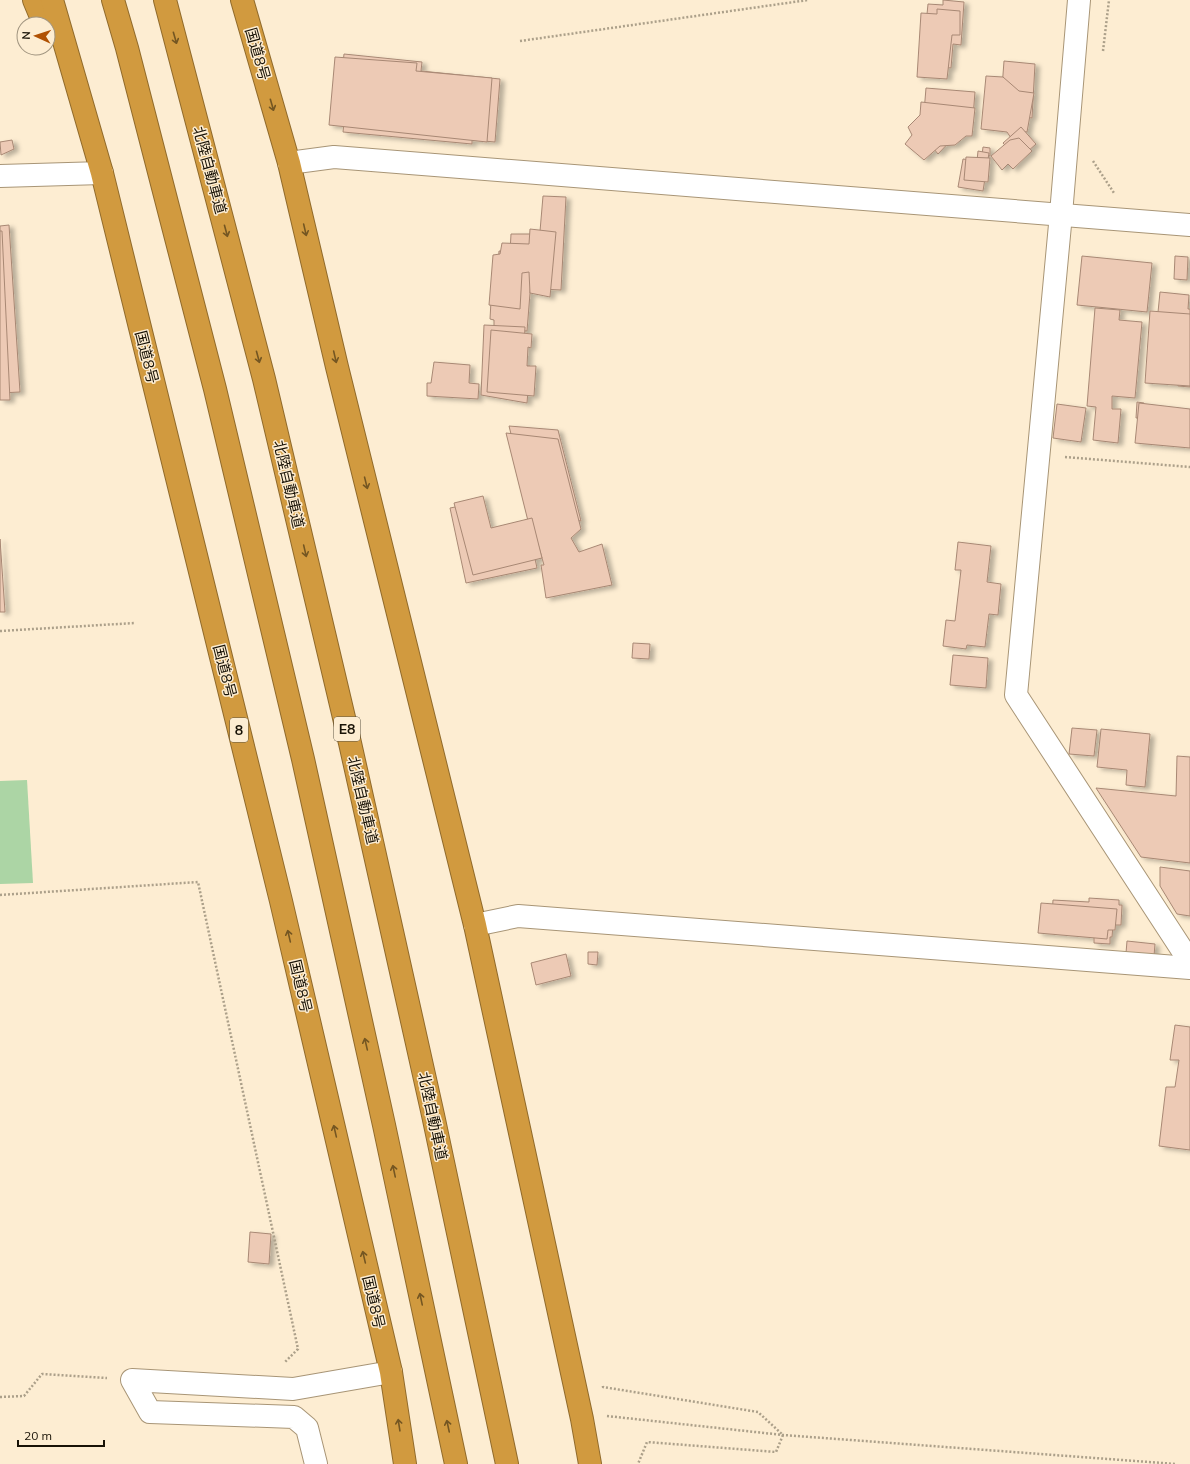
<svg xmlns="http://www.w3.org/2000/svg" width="1190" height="1464" viewBox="0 0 1190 1464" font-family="Mulish,'Noto Sans JP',sans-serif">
<defs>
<filter id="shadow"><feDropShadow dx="4.5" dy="2.5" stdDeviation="2" flood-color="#0004"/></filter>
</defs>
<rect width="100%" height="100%" fill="#fdedd2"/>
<polygon fill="#acd5a5" points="27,780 33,883 0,884 0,781"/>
<g fill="#edcab5" stroke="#a88874" filter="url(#shadow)">
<polygon points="943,0 964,2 961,45 953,44 951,68 922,65 928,4 943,5"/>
<polygon points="937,9 960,11 960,35 952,35 947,79 917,77 921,13 937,14"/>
<polygon points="344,54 422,62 421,71 500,79 495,142 472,140 472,144 343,132 350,63 343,63"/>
<polygon points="335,57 417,63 416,71 492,78 487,142 329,125"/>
<polygon points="1004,61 1035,64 1032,118 1000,115"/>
<polygon points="986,76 1003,77 1019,91 1034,93 1027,132 1019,131 1016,137 1011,138 1007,132 981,129"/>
<polygon points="926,88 975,92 973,117 938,154 917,128 923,124"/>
<polygon points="921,102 975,108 972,136 966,136 955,145 940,146 924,160 905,144 912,135 908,127 920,115"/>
<polygon points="1021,127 1036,144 1018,160 1003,143"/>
<polygon points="1019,138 1032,151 1013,169 1008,164 1002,170 991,156 1010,140"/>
<polygon points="12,140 14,149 1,155 0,142"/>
<polygon points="983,147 990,148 990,156 982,155"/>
<polygon points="978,151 989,153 983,191 958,187 963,159 977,161"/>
<polygon points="966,157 990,158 988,182 964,180"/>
<polygon points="543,196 566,197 561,290 541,289 542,269 532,268 527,331 494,329 494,320 490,319 492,283 497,283 499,251 510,252 511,234 535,234 534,243 539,243"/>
<polygon points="9,225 20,392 0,393 0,226"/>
<polygon points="530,229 556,232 550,297 530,293 529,272 522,273 520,309 489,305 493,255 500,254 502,243 529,244"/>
<polygon points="0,231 2,231 10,400 0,400"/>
<polygon points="1082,256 1152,263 1147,312 1077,305"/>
<polygon points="1175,256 1188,257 1187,280 1174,279"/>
<polygon points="1160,292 1189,295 1188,309 1190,309 1190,387 1178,386 1178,375 1152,373"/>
<polygon points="1095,308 1120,310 1119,320 1142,322 1135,398 1112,396 1112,409 1121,409 1118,443 1093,440 1096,407 1087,406"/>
<polygon points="1150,311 1190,314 1190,386 1145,383"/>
<polygon points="484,325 525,327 523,366 530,366 527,403 481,395"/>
<polygon points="491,330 532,334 531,348 528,347 527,366 536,366 534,396 487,392"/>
<polygon points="434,362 470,365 469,383 479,384 478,399 427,396 427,383 431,383"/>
<polygon points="1137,402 1144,403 1143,418 1136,418"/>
<polygon points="1139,403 1190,409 1190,448 1135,443"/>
<polygon points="1057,404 1086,408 1081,442 1053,438"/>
<polygon points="509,426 558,430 581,521 540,516 532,518"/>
<polygon points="506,433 558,439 581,529 571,538 579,552 602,544 612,585 546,598 541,565 544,565 538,544 532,545 537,568 466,583 450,508 481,502 489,539 529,525"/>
<polygon points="483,496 491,528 532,518 542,558 473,575 454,503"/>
<polygon points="0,539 5,612 0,612"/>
<polygon points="958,542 991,546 987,582 1001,584 998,615 989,614 985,647 967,645 966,649 943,646 946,620 955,621 961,570 955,570"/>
<polygon points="633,643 650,644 649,659 632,658"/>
<polygon points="953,655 988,658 986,688 950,685"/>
<polygon points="1072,728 1097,730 1094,756 1069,754"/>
<polygon points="1101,729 1150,734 1145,787 1126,785 1127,770 1097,767"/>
<polygon points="1177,756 1190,757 1190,863 1141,857 1096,788 1176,796"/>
<polygon points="1160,867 1190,871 1190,916 1177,914 1160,886"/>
<polygon points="1089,898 1119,900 1119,905 1122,905 1121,925 1113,925 1112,937 1110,937 1110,944 1094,943 1094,933 1051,931 1053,900 1089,902"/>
<polygon points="1041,903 1117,909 1115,930 1108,930 1107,939 1038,933"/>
<polygon points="1127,941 1155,944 1154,956 1126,953"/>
<polygon points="588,952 598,952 597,965 588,964"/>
<polygon points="566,954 571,976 536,985 531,963"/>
<polygon points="1175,1025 1190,1027 1190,1150 1159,1146 1166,1087 1175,1087 1179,1060 1170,1060"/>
<polygon points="250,1232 271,1234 269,1264 248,1262"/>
</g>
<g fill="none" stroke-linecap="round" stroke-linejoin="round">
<defs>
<g id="minor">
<polyline points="1079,0 1061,214 1016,695 1190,962"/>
<polyline points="289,163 334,157 1190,225"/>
<polyline points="0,176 102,173"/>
<polyline points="475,925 518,916 1190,968"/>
<polyline points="316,1464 307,1428 294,1417 150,1412 132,1380 293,1389 391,1372"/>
</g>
<g id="highway">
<polyline points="34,0 44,24"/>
<polyline points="52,0 102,173 281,901 391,1372 405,1464"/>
<polyline points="113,0 127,48 215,389 303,759 384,1125 456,1464"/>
<polyline points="165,0 264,379 350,743 433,1115 507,1464"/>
<polyline points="242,0 289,163 337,367 475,925 582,1419 590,1464"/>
</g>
</defs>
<use href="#minor" stroke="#a89576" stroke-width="24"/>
<use href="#highway" stroke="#906a2b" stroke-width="24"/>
<g stroke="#aca08a" stroke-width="2.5" stroke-dasharray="2 2" stroke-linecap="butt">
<polyline points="520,41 808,0"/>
<polyline points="1103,51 1109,0"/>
<polyline points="1093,161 1114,193"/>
<polyline points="1065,457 1190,467"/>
<polyline points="0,631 135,623"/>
<polyline points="0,895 198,882 298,1349 285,1362"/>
<polyline points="603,1386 603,1387 758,1412 783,1435 776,1452 647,1442 638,1464"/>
<polyline points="0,1397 24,1396 42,1374 107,1378"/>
<polyline points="607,1416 783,1435 1176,1464"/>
</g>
<use href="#minor" stroke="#fff" stroke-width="22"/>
<use href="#highway" stroke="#d19a3f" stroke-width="22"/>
</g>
<defs><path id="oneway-shaft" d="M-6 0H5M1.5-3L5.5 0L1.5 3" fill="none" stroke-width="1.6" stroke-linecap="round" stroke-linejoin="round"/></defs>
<g stroke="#745622">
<use href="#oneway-shaft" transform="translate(175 38) rotate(74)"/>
<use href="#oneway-shaft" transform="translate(272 105) rotate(74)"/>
<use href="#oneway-shaft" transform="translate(305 230) rotate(77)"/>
<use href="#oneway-shaft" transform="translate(226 231) rotate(75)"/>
<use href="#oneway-shaft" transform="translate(258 357) rotate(75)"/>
<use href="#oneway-shaft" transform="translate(335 357) rotate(77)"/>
<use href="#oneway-shaft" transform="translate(366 483) rotate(76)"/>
<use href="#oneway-shaft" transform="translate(305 551) rotate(77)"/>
<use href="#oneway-shaft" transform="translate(289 936) rotate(-103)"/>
<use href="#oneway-shaft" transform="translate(366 1044) rotate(-103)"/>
<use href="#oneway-shaft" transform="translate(335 1131) rotate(-103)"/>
<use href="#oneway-shaft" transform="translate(394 1171) rotate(-102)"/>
<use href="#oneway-shaft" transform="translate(364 1257) rotate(-103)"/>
<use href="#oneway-shaft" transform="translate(421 1299) rotate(-102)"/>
<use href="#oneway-shaft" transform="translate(399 1425) rotate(-99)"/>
<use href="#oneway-shaft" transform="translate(448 1426) rotate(-102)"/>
</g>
<g text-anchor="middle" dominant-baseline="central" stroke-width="3" stroke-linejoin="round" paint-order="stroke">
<g fill="#fdedd2" stroke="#5d5443" stroke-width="1">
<rect x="334" y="717" width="26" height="24" rx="3"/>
<rect x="230" y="718" width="18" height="24" rx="3"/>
</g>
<g font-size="14" font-weight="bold" fill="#181206">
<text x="347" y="729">E8</text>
<text x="239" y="730">8</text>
</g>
<g font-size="15" fill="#181206" stroke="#fdedd2">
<text transform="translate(258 54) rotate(74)">国道8号</text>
<text transform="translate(210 170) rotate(75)">北陸自動車道</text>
<text transform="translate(147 357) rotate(76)">国道8号</text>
<text transform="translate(289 484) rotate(77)">北陸自動車道</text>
<text transform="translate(225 671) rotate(76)">国道8号</text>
<text transform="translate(363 800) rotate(77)">北陸自動車道</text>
<text transform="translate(301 986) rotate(77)">国道8号</text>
<text transform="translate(433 1116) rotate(78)">北陸自動車道</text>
<text transform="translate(374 1302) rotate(77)">国道8号</text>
</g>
</g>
<g transform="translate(36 36) rotate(273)"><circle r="19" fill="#fdedd2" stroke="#a19580"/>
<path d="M0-3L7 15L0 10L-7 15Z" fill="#b05102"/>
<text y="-6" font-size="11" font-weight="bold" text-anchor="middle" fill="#181206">N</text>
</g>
<path d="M18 1440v6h86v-6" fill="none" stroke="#181206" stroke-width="2"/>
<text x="24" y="1440" font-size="12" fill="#181206" stroke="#fdedd2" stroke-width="3" paint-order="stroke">20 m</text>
</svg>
